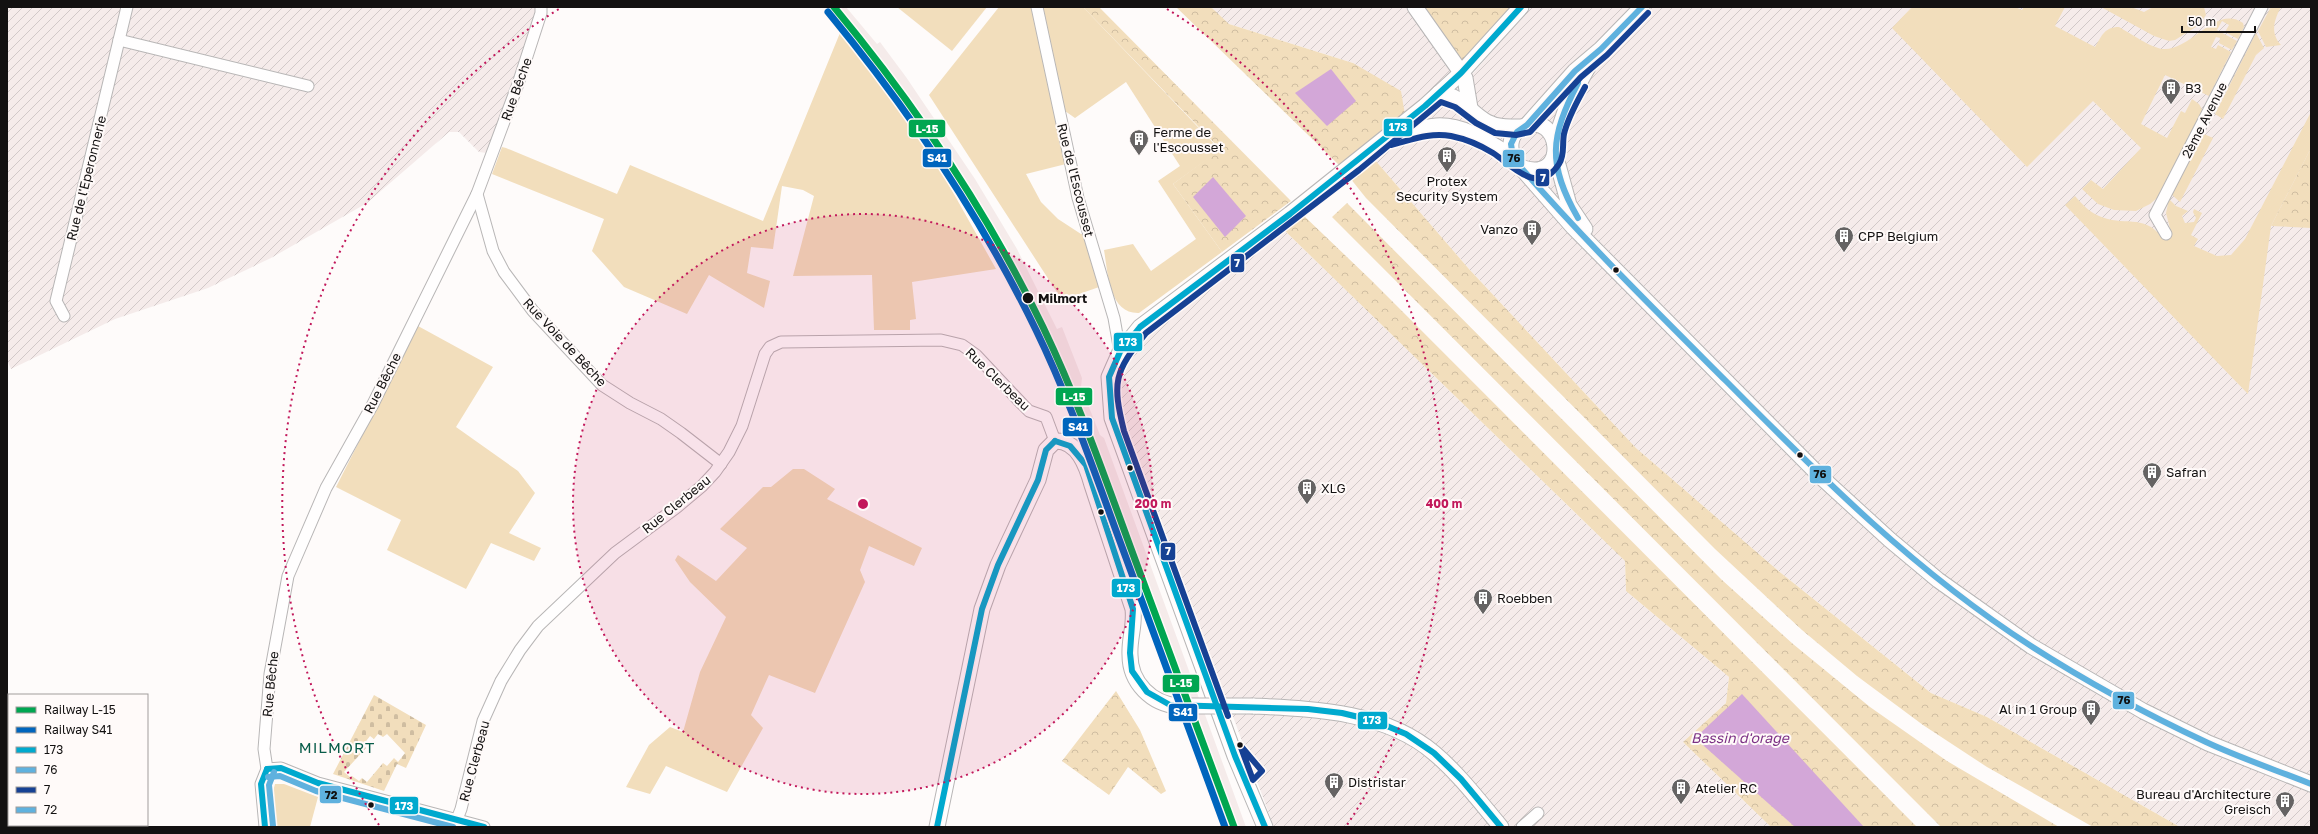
<svg xmlns="http://www.w3.org/2000/svg" width="2318" height="834" viewBox="0 0 2318 834" font-family="'Golos Text',sans-serif">
<defs>
<pattern id="industrial-furrows" width="10" height="10" patternUnits="userSpaceOnUse"><rect width="10" height="10" fill="#f5ebea"/><path d="M-1 1l2-2M0 10L10 0M9 11l2-2" fill="none" stroke="#d1c8c8"/></pattern>
<pattern id="forest-crowns" width="20" height="18" patternUnits="userSpaceOnUse"><rect width="20" height="18" fill="#f2debc"/><path d="M2 6a3 3 0 1 1 6 0M12 15a3 3 0 1 1 6 0" fill="none" stroke="#cfbda1"/></pattern>
<pattern id="cemetery-stones" width="16" height="16" patternUnits="userSpaceOnUse"><rect width="16" height="16" fill="#f2debc"/><path d="M2 7V4a2 2 0 0 1 4 0v3zM10 15v-3a2 2 0 0 1 4 0v3z" fill="#cfbda1"/></pattern>
</defs>
<rect width="100%" height="100%" fill="#fefbfa"/>
<polygon fill="#f5ebea" points="827,7 846,7 877,44 880,42 906,77 975,179 1017,249 1057,329 1062,327 1082,378 1081,387 1100,435 1104,438 1246,827 1228,827 1081,430 1066,392 1063,393 1018,295 958,190 903,108 906,105"/>
<g fill="url(#industrial-furrows)">
<polygon points="7,7 536,7 536,15 487,153 479,152 459,132 449,132 367,203 271,258 208,288 115,319 11,369 7,360"/>
<polygon points="1211,7 1415,7 1469,78 1531,7 2311,7 2311,827 2180,827 1987,717 1931,693 1781,573 1636,448 1469,269 1375,160 1378,138 1353,63 1229,24"/>
<polygon points="1284,230 1625,561 1626,591 1729,677 1726,703 1683,742 1771,827 1274,827 1125,426 1119,395 1124,373 1134,352 1150,332"/>
</g>
<g fill="#f2debc">
<polygon points="897,7 987,7 952,51"/>
<polygon points="999,7 1032,7 1066,164 1026,174 1041,202 1058,219 1081,234 1086,233 1102,286 1062,300 929,95"/>
<path d="M 1043,7 L 1083,7 L 1220,150 L 1173,184 L 1222,252 L 1139,313 C 1109,314 1108,273 1104,250 L 1133,244 L 1151,271 L 1196,239 L 1158,181 L 1180,166 L 1126,82 L 1075,118 L 1065,111 Z"/>
<path d="M 1912,7 L 2015,7 L 2022,10 L 2024,7 L 2065,7 L 2055,26 L 2095,47 C 2102,36 2104,27 2119,27 C 2130,33 2151,48 2163,49 C 2191,51 2216,4 2243,23 L 2244,27 L 2238,39 L 2225,32 L 2229,25 L 2222,21 L 2217,30 L 2237,41 L 2232,50 L 2219,43 L 2220,38 L 2216,37 L 2211,47 L 2216,49 L 2218,45 L 2231,52 L 2209,96 L 2165,75 L 2141,124 L 2167,138 L 2181,111 L 2185,113 L 2192,99 L 2199,104 L 2203,111 L 2157,198 L 2150,204 L 2136,211 L 2114,210 L 2098,204 L 2082,189 L 2091,180 L 2103,189 L 2141,148 L 2093,101 L 2027,167 L 1892,28 Z"/>
<polygon points="2101,7 2131,7 2144,12 2153,7 2204,7 2206,15 2199,25 2175,40 2169,41 2154,36"/>
<path d="M 2271,7 L 2281,7 C 2274,20 2270,33 2281,45 L 2266,47 L 2258,31 Z"/>
<polygon points="842,28 927,146 996,269 912,282 916,319 910,320 910,330 874,330 872,275 793,276 814,196 803,190 782,186 773,249 751,247 747,273 770,281 764,308 709,275 687,314 624,287 592,251 604,219 492,174 502,147 506,148 617,194 630,165 763,221"/>
<polygon points="2256,33 2264,48 2256,55 2223,119 2215,114"/>
<path d="M 2311,112 L 2311,148 L 2271,226 L 2248,394 L 2065,205 L 2075,196 C 2082,204 2089,212 2099,216 C 2123,227 2143,213 2162,237 L 2171,232 L 2166,213 L 2169,199 L 2176,206 L 2188,211 L 2182,216 L 2185,223 L 2194,222 L 2196,218 L 2193,212 L 2194,209 L 2202,213 L 2191,235 L 2198,239 L 2194,246 L 2217,256 L 2231,255 L 2245,239 Z"/>
<polygon points="2204,134 2213,138 2180,202 2171,194 2201,135"/>
<polygon points="418,326 493,367 456,427 518,471 535,493 509,533 541,548 534,561 491,543 466,589 387,550 401,520 336,487"/>
<polygon points="793,469 804,469 835,489 827,499 922,548 914,566 869,546 860,570 865,582 815,693 769,675 751,715 763,728 727,792 666,766 650,794 626,787 649,745 670,727 683,732 700,672 726,617 690,582 675,560 678,555 716,581 747,548 720,529 763,487 771,487"/>
<polygon points="275,784 284,784 318,797 310,827 272,827 272,795"/>
</g>
<g fill="url(#forest-crowns)">
<polygon points="1083,7 1099,7 1291,201 1222,252 1173,184 1220,149"/>
<polygon points="1176,7 1211,7 1229,24 1353,63 1401,91 1405,115 1378,138 1339,165"/>
<polygon points="1415,7 1514,7 1470,59 1461,61"/>
<polygon points="2311,148 2311,228 2271,226"/>
<polygon points="1375,160 1469,269 1636,448 1781,573 1931,693 1987,717 2180,827 2093,827 1987,767 1923,725 1857,676 1802,630 1715,549 1366,198 1350,178"/>
<polygon points="1347,203 1722,580 1793,644 1870,707 1947,761 2059,827 1941,827 1332,217"/>
<polygon points="1302,214 1371,280 1917,827 1771,827 1683,742 1726,703 1729,677 1626,591 1625,561 1284,230"/>
<polygon points="1116,691 1140,730 1166,791 1161,794 1128,767 1109,795 1062,761"/>
</g>
<path fill="url(#cemetery-stones)" fill-rule="evenodd" d="M 374,695 L 426,725 L 406,768 L 397,764 L 384,791 L 333,774 ZM 378,734 L 383,737 L 387,734 L 405,753 L 398,762 L 394,758 L 387,766 L 383,763 L 367,782 L 362,778 L 359,781 L 352,776 L 350,777 L 344,772 L 366,748 L 363,745 L 370,736 L 374,739 Z"/>
<g fill="#d3a7d8">
<polygon points="1331,69 1356,101 1327,126 1295,93"/>
<polygon points="1213,177 1246,216 1225,237 1193,197"/>
<polygon points="1742,694 1864,827 1795,827 1695,738"/>
</g>
<g fill="none" stroke-linecap="round" stroke-linejoin="round">
<defs>
<g id="street">
<polyline points="1037,7 1078,198 1114,318 1120,352"/>
<polyline points="119,40 308,86"/>
<polyline points="477,194 493,251 504,272 533,311 602,385 630,403 661,419 681,433 721,464"/>
<polyline points="2166,234 2155,215 2262,7"/>
<polyline points="64,316 56,301 127,7"/>
<polyline points="267,769 281,768 318,783 484,827"/>
<polyline points="265,827 261,784 267,769 264,749 270,674 288,576 326,488 373,404 477,194 518,84 541,13 541,7"/>
<polyline points="454,827 461,809 483,721 501,681 520,650 538,626 615,553 677,507 702,486 715,472 729,452 742,426 765,354 770,347 781,342 941,340 962,345 976,355 1023,405 1029,411 1046,417 1055,441"/>
<polyline points="1522,827 1538,813"/>
</g>
<g id="secondary">
<polyline points="1415,7 1465,78 1470,108"/>
<path d="M 1439,93 C 1463,96 1469,112 1487,122 C 1498,128 1511,127 1522,127"/>
<polyline points="1527,125 1575,71 1601,49 1642,7"/>
<path d="M 1390,136 C 1405,133 1420,127 1436,126 C 1464,124 1490,143 1513,157"/>
<polyline points="1555,141 1568,103 1588,67"/>
<polyline points="1555,154 1569,205 1585,229"/>
<path d="M 1523,168 C 1570,183 1561,109 1523,127 C 1508,134 1508,151 1517,163 L 1573,227 L 1820,476 L 1890,540 L 1938,580 L 2031,646 L 2143,711 L 2208,743 L 2311,784"/>
<path d="M 1253,706 C 1314,709 1385,711 1434,753 C 1459,774 1480,802 1501,827"/>
<path d="M 937,827 L 982,609 L 998,565 L 1038,480 L 1046,450 L 1055,441 C 1078,440 1087,467 1092,485 L 1133,609 C 1135,626 1129,639 1130,655 C 1130,683 1152,704 1178,706"/>
<polyline points="1265,827 1235,756 1112,418 1109,377 1120,352 1140,327 1290,214 1425,106 1461,73 1521,7"/>
</g>
</defs>
<use href="#street" stroke="#b8b6b6" stroke-width="13"/>
<use href="#secondary" stroke="#b8b6b6" stroke-width="17"/>
<use href="#street" stroke="#fffefe" stroke-width="11"/>
<use href="#secondary" stroke="#fffefe" stroke-width="15"/>
<defs>
<polyline id="secondary-bridge" points="1178,706 1253,706"/>
</defs>
<use href="#secondary-bridge" stroke="#b8b6b6" stroke-width="17" stroke-linecap="butt"/>
<use href="#secondary-bridge" stroke="#fffefe" stroke-width="15"/>
<defs>
<g id="bus-1">
<polyline points="1055,441 1070,446 1086,465 1133,609 1130,653 1132,671 1147,692 1170,705 1308,709 1342,713 1375,721 1406,734 1434,753 1461,779 1501,827"/>
<polyline points="267,769 281,768 318,783 484,827"/>
<polyline points="265,827 261,784 267,769"/>
<polyline points="937,827 982,609 998,565 1038,480 1046,450 1055,441"/>
<polyline points="1265,827 1235,756 1112,418 1109,377 1120,352 1140,327 1290,214 1425,106 1461,73 1521,7"/>
</g>
<g id="bus-2">
<path d="M 1642,7 L 1601,49 L 1575,71 L 1527,125 L 1517,132 L 1511,144 L 1513,157 L 1517,163 C 1583,239 1655,310 1726,381 C 1821,477 1917,573 2031,646 C 2087,682 2146,714 2206,742 C 2240,758 2276,770 2311,784"/>
<path d="M 1578,83 C 1550,137 1547,164 1578,218"/>
</g>
<g id="bus-3">
<path d="M 1391,145 C 1411,140 1430,132 1451,136 C 1466,139 1480,145 1493,153 C 1512,165 1538,197 1559,164 C 1565,155 1562,144 1564,134 C 1568,117 1577,102 1585,87"/>
<path d="M 1228,716 L 1124,431 C 1112,382 1114,372 1146,333 L 1359,170 L 1441,102 L 1455,107 L 1476,123 L 1495,133 L 1516,135 L 1530,132 L 1581,77 L 1607,55 L 1648,13"/>
<polygon points="1240,745 1262,771 1253,780"/>
</g>
<g id="bus-4">
<polyline points="268,777 280,776 316,791 453,827"/>
<polyline points="273,826 269,785 274,772"/>
</g>
</defs>
<use href="#bus-1" stroke="#fffaf9" stroke-width="9"/>
<use href="#bus-2" stroke="#fffaf9" stroke-width="9"/>
<use href="#bus-3" stroke="#fffaf9" stroke-width="9"/>
<use href="#bus-4" stroke="#fffaf9" stroke-width="9"/>
<use href="#bus-1" stroke="#00a9ce" stroke-width="6"/>
<use href="#bus-2" stroke="#5fb1de" stroke-width="6"/>
<use href="#bus-3" stroke="#164194" stroke-width="6"/>
<use href="#bus-4" stroke="#5fb1de" stroke-width="6"/>
<defs>
<path id="rail-1" d="M 834,7 C 916,106 987,211 1043,327 C 1077,398 1103,472 1130,546 C 1164,639 1199,733 1234,827"/>
<path id="rail-2" d="M 828,12 C 909,110 980,215 1036,330 C 1070,400 1095,474 1122,547 C 1156,641 1191,734 1225,827"/>
</defs>
<use href="#rail-1" stroke="#fffaf9" stroke-width="10"/>
<use href="#rail-2" stroke="#fffaf9" stroke-width="10"/>
<use href="#rail-1" stroke="#00a651" stroke-width="7"/>
<use href="#rail-2" stroke="#0065bd" stroke-width="7"/>
</g>
<circle cx="863" cy="504" r="290" fill="#c2185b" fill-opacity=".12"/>
<g fill="none" stroke="#c2185b" stroke-width="2" stroke-dasharray="2 4">
<circle cx="863" cy="504" r="290"/>
<path d="M379 825A581 581 0 0 1 559 9M1167 9A581 581 0 0 1 1347 825"/>
</g>
<defs>
<symbol id="building-pin" viewBox="-11 -11 22 30"><path d="M0 17L-7.5 6A9.5 9.5 0 1 1 7.5 6Z" fill="#656363" stroke="#fffaf9"/><path d="M-4-6H4V6H1V3H-1V6H-4ZM-2.5-4.3h1.7v1.8h-1.7ZM.8-4.3h1.7v1.8H.8ZM-2.5-1h1.7V.8h-1.7ZM.8-1h1.7V.8H.8Z" fill="#fff"/></symbol>
</defs>
<g fill-rule="evenodd">
<use href="#building-pin" x="2160" y="77" width="22" height="30"/>
<use href="#building-pin" x="1128" y="128" width="22" height="30"/>
<use href="#building-pin" x="1436" y="145" width="22" height="30"/>
<use href="#building-pin" x="1521" y="218" width="22" height="30"/>
<use href="#building-pin" x="1833" y="225" width="22" height="30"/>
<use href="#building-pin" x="2141" y="461" width="22" height="30"/>
<use href="#building-pin" x="1296" y="477" width="22" height="30"/>
<use href="#building-pin" x="1472" y="587" width="22" height="30"/>
<use href="#building-pin" x="2080" y="698" width="22" height="30"/>
<use href="#building-pin" x="1323" y="771" width="22" height="30"/>
<use href="#building-pin" x="1670" y="777" width="22" height="30"/>
<use href="#building-pin" x="2274" y="790" width="22" height="30"/>
</g>
<g fill="#131111" stroke="#fffaf9" stroke-width="1.5">
<circle cx="1616" cy="270" r="3.5"/>
<circle cx="1028" cy="298" r="6"/>
<circle cx="1800" cy="455" r="3.5"/>
<circle cx="1130" cy="468" r="3.5"/>
<circle cx="1101" cy="512" r="3.5"/>
<circle cx="1240" cy="745" r="3.5"/>
<circle cx="371" cy="805" r="3.5"/>
</g>
<g text-anchor="middle" dominant-baseline="central" stroke-width="4" stroke-linejoin="round" paint-order="stroke">
<g font-size="13" fill="#131111" stroke="#fffaf9" text-anchor="start">
<text x="2185" y="88">B3</text>
<text x="1153" y="132">Ferme de<tspan x="1153" dy="15">l'Escousset</tspan></text>
<text x="1447" y="181" text-anchor="middle">Protex<tspan x="1447" dy="15">Security System</tspan></text>
<text x="1518" y="229" text-anchor="end">Vanzo</text>
<text x="1858" y="236">CPP Belgium</text>
<text x="2166" y="472">Safran</text>
<text x="1321" y="488">XLG</text>
<text x="1497" y="598">Roebben</text>
<text x="2077" y="709" text-anchor="end">Al in 1 Group</text>
<text x="1348" y="782">Distristar</text>
<text x="1695" y="788">Atelier RC</text>
<text x="2271" y="794" text-anchor="end">Bureau d'Architecture<tspan x="2271" dy="15">Greisch</tspan></text>
</g>
<g font-size="13" fill="#131111" stroke="#fffaf9">
<text transform="translate(516 89) rotate(-70)">Rue Bêche</text>
<text transform="translate(2204 120) rotate(-63)">2ème Avenue</text>
<text transform="translate(86 178) rotate(-76)">Rue de l'Eperonnerie</text>
<text transform="translate(1076 180) rotate(76)">Rue de l'Escousset</text>
<text transform="translate(565 342) rotate(47)">Rue Voie de Bêche</text>
<text transform="translate(998 379) rotate(44)">Rue Clerbeau</text>
<text transform="translate(382 383) rotate(-63)">Rue Bêche</text>
<text transform="translate(676 504) rotate(-39)">Rue Clerbeau</text>
<text transform="translate(270 684) rotate(-84)">Rue Bêche</text>
<text transform="translate(474 761) rotate(-75)">Rue Clerbeau</text>
</g>
<g font-size="13" font-weight="bold" fill="#131111" stroke="#fffaf9" text-anchor="start">
<text x="1038" y="298">Milmort</text>
</g>
<g font-size="14" font-style="italic" fill="#7c3185" stroke="#fffaf9">
<text x="1740" y="737">Bassin d'orage</text>
</g>
<g font-size="15" letter-spacing="1" fill="#075c49" stroke="#fffaf9">
<text x="337" y="747">MILMORT</text>
</g>
</g>
<circle cx="863" cy="504" r="6" fill="#c2185b" stroke="#fffaf9" stroke-width="2"/>
<g font-size="12" text-anchor="middle" font-weight="bold" fill="#c2185b" stroke="#fffaf9" stroke-width="4" stroke-linejoin="round" paint-order="stroke">
<text x="1153" y="508">200 m</text>
<text x="1444" y="508">400 m</text>
</g>
<g stroke="#fffaf9" stroke-width="1.5">
<rect x="1383" y="118" width="30" height="19" rx="4" fill="#00a9ce"/>
<rect x="908" y="119" width="38" height="19" rx="4" fill="#00a651"/>
<rect x="922" y="148" width="30" height="20" rx="4" fill="#0065bd"/>
<rect x="1502" y="149" width="23" height="19" rx="4" fill="#5fb1de"/>
<rect x="1535" y="168" width="15" height="19" rx="4" fill="#164194"/>
<rect x="1230" y="253" width="15" height="20" rx="4" fill="#164194"/>
<rect x="1113" y="332" width="30" height="20" rx="4" fill="#00a9ce"/>
<rect x="1055" y="387" width="38" height="19" rx="4" fill="#00a651"/>
<rect x="1062" y="417" width="31" height="20" rx="4" fill="#0065bd"/>
<rect x="1809" y="465" width="23" height="19" rx="4" fill="#5fb1de"/>
<rect x="1160" y="542" width="16" height="19" rx="4" fill="#164194"/>
<rect x="1111" y="578" width="30" height="20" rx="4" fill="#00a9ce"/>
<rect x="1162" y="674" width="38" height="19" rx="4" fill="#00a651"/>
<rect x="2112" y="691" width="23" height="19" rx="4" fill="#5fb1de"/>
<rect x="1168" y="703" width="30" height="19" rx="4" fill="#0065bd"/>
<rect x="1357" y="711" width="31" height="19" rx="4" fill="#00a9ce"/>
<rect x="319" y="785" width="23" height="19" rx="4" fill="#5fb1de"/>
<rect x="389" y="796" width="30" height="19" rx="4" fill="#00a9ce"/>
</g>
<g font-size="11" text-anchor="middle" font-weight="bold" fill="#fff">
<text x="1398" y="131">173</text>
<text x="927" y="133">L-15</text>
<text x="937" y="162">S41</text>
<text x="1543" y="182">7</text>
<text x="1237" y="267">7</text>
<text x="1128" y="346">173</text>
<text x="1074" y="401">L-15</text>
<text x="1078" y="431">S41</text>
<text x="1168" y="555">7</text>
<text x="1126" y="592">173</text>
<text x="1181" y="687">L-15</text>
<text x="1183" y="716">S41</text>
<text x="1372" y="724">173</text>
<text x="404" y="810">173</text>
</g>
<g font-size="11" text-anchor="middle" font-weight="bold" fill="#111">
<text x="1514" y="162">76</text>
<text x="1820" y="478">76</text>
<text x="2124" y="704">76</text>
<text x="331" y="799">72</text>
</g>
<rect width="2318" height="834" fill="none" stroke="#131111" stroke-width="16"/>
<rect x="8" y="694" width="140" height="132" fill="#fffaf9" stroke="#a19d9c"/>
<rect x="16" y="707" width="20" height="6" fill="#00a651" stroke="#a19d9c"/>
<text x="44" y="714" font-size="12" fill="#131111">Railway L-15</text>
<rect x="16" y="727" width="20" height="6" fill="#0065bd" stroke="#a19d9c"/>
<text x="44" y="734" font-size="12" fill="#131111">Railway S41</text>
<rect x="16" y="747" width="20" height="6" fill="#00a9ce" stroke="#a19d9c"/>
<text x="44" y="754" font-size="12" fill="#131111">173</text>
<rect x="16" y="767" width="20" height="6" fill="#5fb1de" stroke="#a19d9c"/>
<text x="44" y="774" font-size="12" fill="#131111">76</text>
<rect x="16" y="787" width="20" height="6" fill="#164194" stroke="#a19d9c"/>
<text x="44" y="794" font-size="12" fill="#131111">7</text>
<rect x="16" y="807" width="20" height="6" fill="#5fb1de" stroke="#a19d9c"/>
<text x="44" y="814" font-size="12" fill="#131111">72</text>
<path d="M2182 26v6h73v-6" fill="none" stroke="#131111" stroke-width="2"/>
<text x="2188" y="26" font-size="12" fill="#131111" stroke="#fffaf9" stroke-width="3" paint-order="stroke">50 m</text>
</svg>
